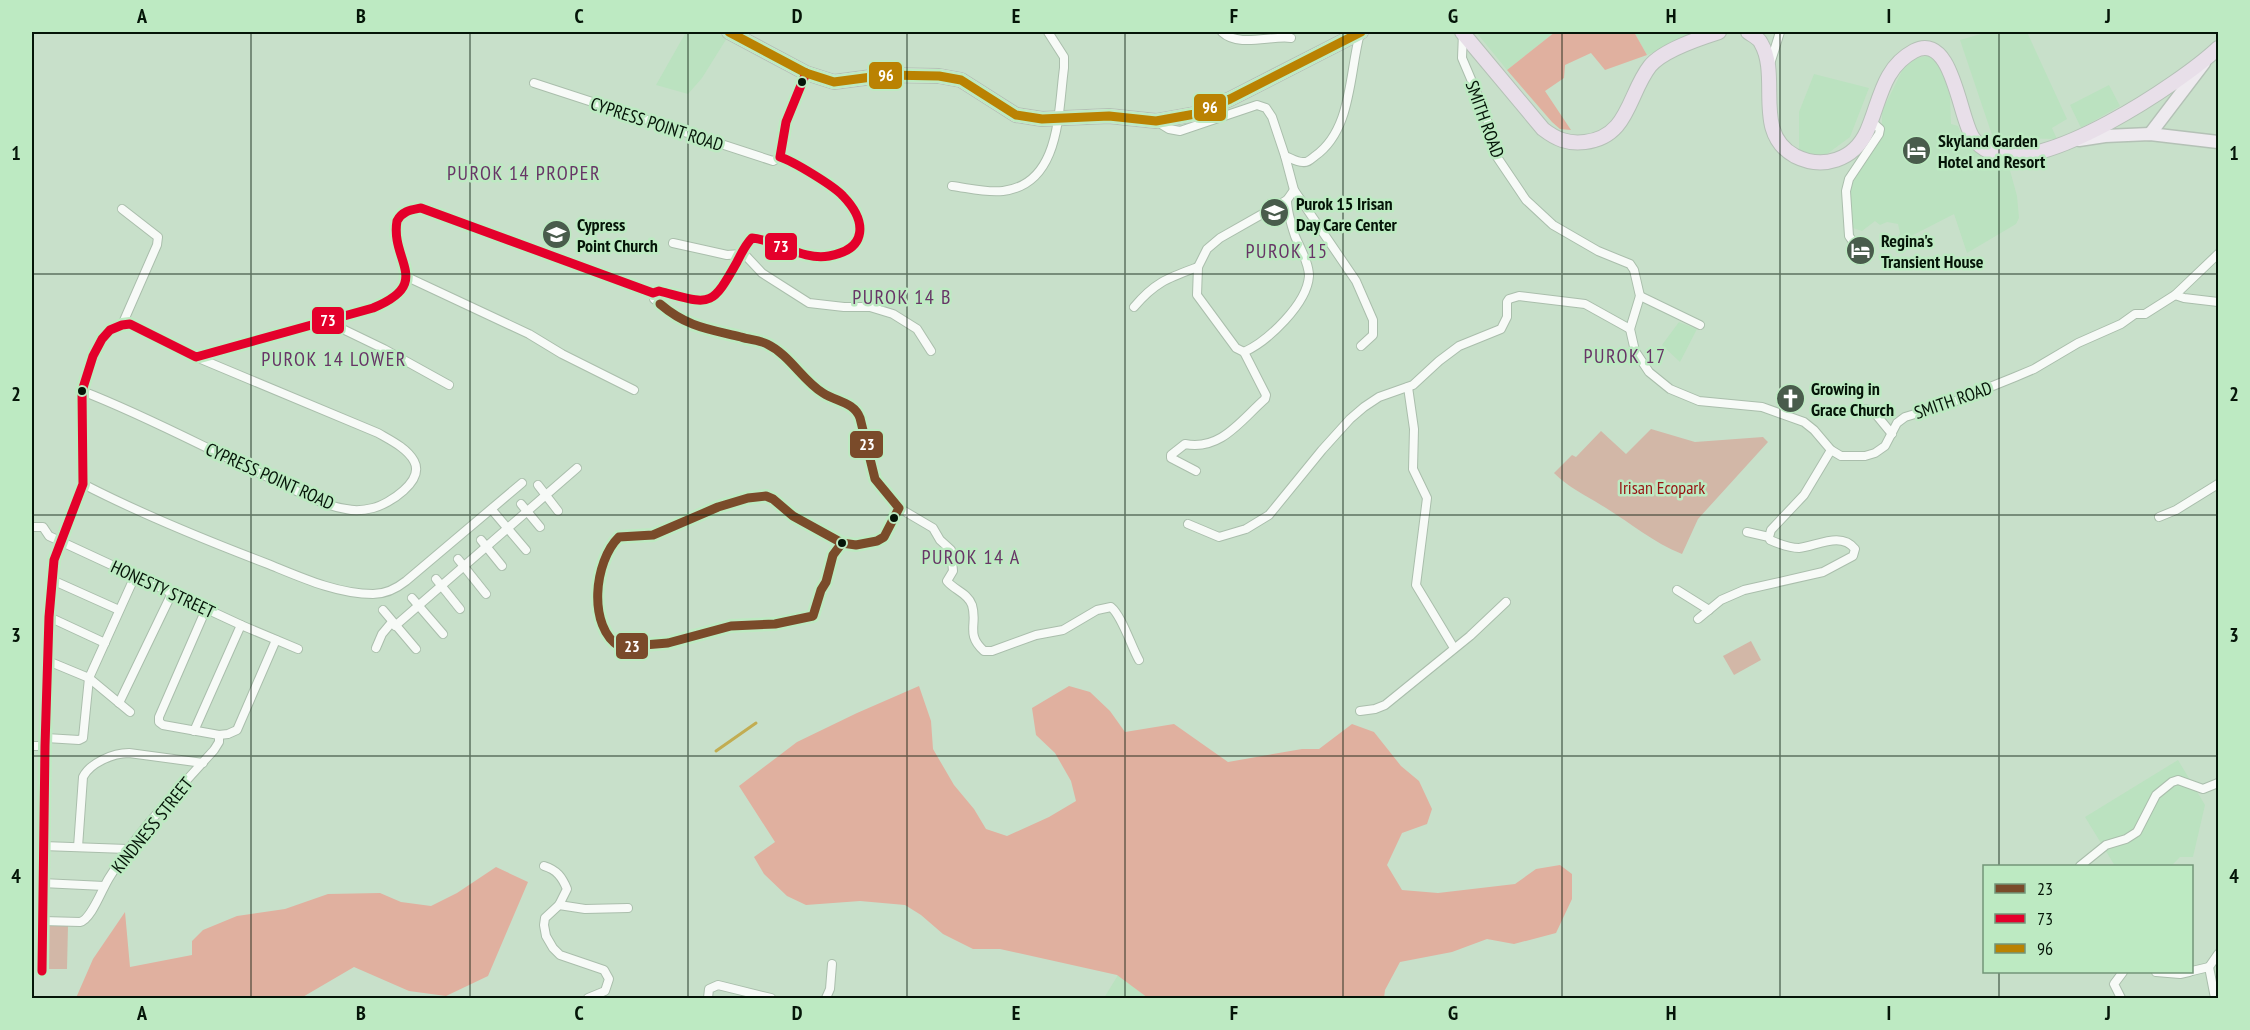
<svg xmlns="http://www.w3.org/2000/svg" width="2250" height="1030" viewBox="0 0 2250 1030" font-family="'PT Sans Narrow',sans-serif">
<rect width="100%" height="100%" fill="#c8e0ca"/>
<g fill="#bbe2c0">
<polygon points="686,32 716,32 727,38 702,78 688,94 656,85"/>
<polygon points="1476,32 1555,32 1507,70"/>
<polygon points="1634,32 1701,32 1647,55"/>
<polygon points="1988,32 2027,32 2067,119 2052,128 2057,139 1993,138 1960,40"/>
<polygon points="1927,56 1934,58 1944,76 1950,97 1951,124 1958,126 1963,139 1980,155 1985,163 1993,159 1995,163 2008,163 2017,196 2019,218 2016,224 1967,253 1954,214 1888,248 1886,242 1896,240 1900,233 1898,224 1887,222 1880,225 1875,221 1862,231 1853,228 1848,190 1851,180 1879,141 1882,129 1882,111 1903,69 1916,58"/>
<polygon points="1814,74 1869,88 1850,137 1827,154 1817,155 1799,152 1799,112"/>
<polygon points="2109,85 2120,106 2081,128 2070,105"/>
<polygon points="1679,322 1697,329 1680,362 1662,345"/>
<polygon points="2178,760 2205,805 2193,857 2180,857 2171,866 2115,866 2085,817"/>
<polygon points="1118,975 1148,998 1104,998"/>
</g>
<g fill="#d2b7a7">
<path d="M 1651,429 L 1695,442 L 1763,437 L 1768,442 L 1698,519 L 1682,554 C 1650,541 1630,522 1601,505 C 1585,495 1568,487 1554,473 L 1572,455 L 1576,457 L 1601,431 L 1626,454 Z"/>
<polygon points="1751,641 1761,660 1734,675 1723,656"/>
<polygon points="47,926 68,926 67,969 46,969"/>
</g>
<g fill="#e0b09f">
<polygon points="1555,32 1634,32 1647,55 1605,70 1591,53 1565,65 1564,78 1545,91 1571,130 1560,129 1552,122 1507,70"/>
<polygon points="919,686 931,721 933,749 954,785 974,809 986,829 1007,836 1049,817 1076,801 1071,781 1055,753 1036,735 1032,708 1069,686 1090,692 1110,711 1125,732 1174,724 1228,762 1302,749 1319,749 1352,724 1374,732 1401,766 1419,781 1432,809 1427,824 1402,833 1387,865 1402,890 1438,893 1515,884 1536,869 1560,865 1572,874 1572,899 1556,933 1514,944 1487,939 1452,952 1400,962 1385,990 1384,998 1148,998 1117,975 1000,949 973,949 943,934 921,915 905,905 860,901 806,905 787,896 764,874 754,857 775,842 739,786 797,742 857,713"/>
<polygon points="496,867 528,882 488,976 446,996 409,991 354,967 301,998 76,998 93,959 125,912 130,967 192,955 192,941 203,930 237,916 285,909 328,894 380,893 401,902 431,906 457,893"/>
</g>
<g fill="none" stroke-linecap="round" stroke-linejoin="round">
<polyline stroke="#c2ad52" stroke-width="3" points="716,751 756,723"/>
<defs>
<g id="street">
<path d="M 1222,32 C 1239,48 1271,35 1291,38"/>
<polyline points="1463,33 1462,58 1485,112 1497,157 1526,200 1553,225 1598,251 1630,264 1634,270 1640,296 1630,329 1635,351 1649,372 1670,389 1699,401 1762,407 1804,422 1814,430 1831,450 1841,456 1865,456 1875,453 1885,446 1897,423 1905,417 1948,404 2015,377 2034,369 2078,343 2121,324 2135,314 2145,314 2175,295 2218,254"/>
<polyline points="1770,64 1780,32"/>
<polyline points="534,83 773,161 780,157"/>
<path d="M 1156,121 L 1169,129 L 1180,131 L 1257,105 L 1266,108 L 1272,117 L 1285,156 C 1291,158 1296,162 1303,162 C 1308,163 1311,159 1315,156 C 1352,130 1349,74 1360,33"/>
<polyline points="1285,156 1294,190 1356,281 1373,320 1373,335 1361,346"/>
<path d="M 952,186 C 968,188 986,193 1003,191 C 1061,184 1058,111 1064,68 L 1064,57 L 1048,32"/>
<polyline points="673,243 727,255 741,254 747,257 762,273 809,303 844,307 870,307 893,314 917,329 931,351"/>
<polyline points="1865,259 1849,236 1846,191 1849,179 1879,134 1880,129 1871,121"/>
<polyline points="405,276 529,334 562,354 634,390"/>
<path d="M 653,293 L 654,299 C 686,326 703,328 742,338 C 751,340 760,340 768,344 C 790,356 803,380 824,393 C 837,402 854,402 860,418 L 875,479 L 899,508 L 884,537 L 877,541 L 856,545 L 842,543 L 793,516 L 773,499 L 766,496 L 748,498 L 718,507 L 653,535 L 619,537 C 594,561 587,627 620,647 L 668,643 L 731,626 L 775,624 L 813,616 L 821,590 L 826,582 L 833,555 L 842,543"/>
<polyline points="2175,295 2184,298 2218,302"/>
<polyline points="1640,296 1700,325"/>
<path d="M 1134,307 C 1155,282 1168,278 1198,267"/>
<polyline points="326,321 384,349 449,385"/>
<polyline points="122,325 157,245 158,237 122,209"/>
<path d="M 1244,352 C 1268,341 1307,304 1309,276 C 1309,263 1300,248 1295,236 C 1291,224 1287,212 1287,200"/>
<polyline points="1408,387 1414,429 1413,469 1427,498 1416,585 1454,648"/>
<path d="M 82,391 C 147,416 207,449 270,478 C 294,489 320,505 346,509 C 355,511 365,510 373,508 C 389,504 425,481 414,461 C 407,448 390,440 378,433 L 196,357"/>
<polyline points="1866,409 1874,412 1892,434"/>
<path d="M 1196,471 L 1171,458 L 1171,455 L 1185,444 C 1221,451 1241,420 1265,399 L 1266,395 L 1244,352 L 1236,348 L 1197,295 L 1198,267 L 1207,249 L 1220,238 L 1287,200 L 1294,190"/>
<path d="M 83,484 C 143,515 205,540 268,564 C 300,577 337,594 373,594 C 386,594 396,589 406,581 L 522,483"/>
<polyline points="538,485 558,511"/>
<polyline points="521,504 540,527"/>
<path d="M 899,508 L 933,528 L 940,540 L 951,550 L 953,571 L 947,581 C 954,590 968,593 972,605 C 978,624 965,634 984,651 L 992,651 L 1036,635 L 1063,630 L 1097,610 L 1111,607 C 1122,616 1131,646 1139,660"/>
<polyline points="492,510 526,550"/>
<polyline points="2159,517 2176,510 2218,484"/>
<polyline points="1188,524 1219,537 1246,529 1269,515 1322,450 1350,419 1364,407 1379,397 1413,385 1439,361 1459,346 1501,329 1507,317 1507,302 1509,299 1519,296 1585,304 1630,329"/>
<polyline points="32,527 43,527 49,536 241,625 298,649"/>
<polyline points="1747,532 1769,537"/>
<polyline points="481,540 502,566"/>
<polyline points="458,559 486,594"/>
<polyline points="436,579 460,609"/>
<polyline points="52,580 119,610"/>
<polyline points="1677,590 1709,610"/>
<polyline points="412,598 443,634"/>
<polyline points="206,609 159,717 159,722 163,725 219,735 228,734 237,730 276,640"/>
<polyline points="383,610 416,649"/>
<polyline points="49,617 105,643"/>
<path d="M 1698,619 L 1721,600 L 1744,590 L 1823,572 L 1853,556 L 1855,549 C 1841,531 1817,546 1799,548 C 1790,548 1779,544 1770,540 L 1769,537 L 1771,530 L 1804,495 L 1831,450"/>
<polyline points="395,626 577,468"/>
<polyline points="376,648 382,634 392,622"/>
<polyline points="48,661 89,678 130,712"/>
<polyline points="119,703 172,593"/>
<polyline points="1360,711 1375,709 1385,705 1470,636 1506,602"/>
<polyline points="194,731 241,625"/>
<polyline points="46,738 79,740 83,738 89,678 135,576"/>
<polyline points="32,746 45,746"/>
<polyline points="43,846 127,849"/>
<path d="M 78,847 L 83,777 C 90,763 113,753 129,753 L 203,763"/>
<path d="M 544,866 C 557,870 562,877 567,889 L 559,905 L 545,918 L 544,925 L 546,936 L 553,948 L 560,955 L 604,970 L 609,979 L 605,991 L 588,998"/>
<polyline points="2080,866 2106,845 2126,839 2137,832 2156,795 2172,782 2178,780 2203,789 2218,783"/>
<polyline points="42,883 104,886"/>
<polyline points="559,905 585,909 628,908"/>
<path d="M 43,921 L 80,922 C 91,920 102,889 109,878 C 138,831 177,791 214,750 L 219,742 L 219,735"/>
<path d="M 42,971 L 45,746 L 49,617 L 54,560 L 83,484 L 82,391 L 93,356 L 102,339 L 110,330 L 122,325 L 130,324 L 196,357 L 373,308 C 434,283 390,261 397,221 C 402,211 411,210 421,208 L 653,293 L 659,291 C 710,304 710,310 737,262 C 741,254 745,245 752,238 C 777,240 803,261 829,256 C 868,249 867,221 843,196 C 834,186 793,161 780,157 L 786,122 L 806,73"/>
<polyline points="2192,971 2209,967"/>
<polyline points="2156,972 2180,974 2189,972"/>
<polyline points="708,998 709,989 718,985 771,998"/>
<polyline points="826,998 830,989 832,964"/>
<polyline points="2121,998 2114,984 2123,972"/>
<polyline points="2215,998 2209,967 2218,954"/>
</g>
<g id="primary">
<polyline points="2150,134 2204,63"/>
<polyline points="2079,140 2105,136 2150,134 2218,142"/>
</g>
<g id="highway">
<polyline points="729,32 806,73 834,82 887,75 939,76 961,80 1016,115 1042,119 1109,116 1156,121 1195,114 1230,99 1361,32"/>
<path d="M 1462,32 L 1543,129 C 1556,139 1567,144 1585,142 C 1629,137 1628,94 1650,66 C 1663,50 1700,38 1719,32"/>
<path d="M 1748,32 C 1752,35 1759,38 1761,43 C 1781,77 1752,133 1795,156 C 1823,170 1854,160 1867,131 C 1880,102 1882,68 1914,51 C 1953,31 1959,118 1973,138 C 1977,144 1984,149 1990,152 C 2040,177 2181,83 2218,48"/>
</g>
</defs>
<use href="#street" stroke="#aabeac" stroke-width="10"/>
<use href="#primary" stroke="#b4c1b6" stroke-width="15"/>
<use href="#highway" stroke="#b4c1b6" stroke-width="16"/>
<use href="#street" stroke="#f7faf7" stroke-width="8"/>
<use href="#primary" stroke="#eeeaef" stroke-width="12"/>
<use href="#highway" stroke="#e8dfe9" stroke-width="14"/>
<defs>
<path id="bus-1" d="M 660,304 C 687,327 708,329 741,337 C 750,340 759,340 767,344 C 790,355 802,380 823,393 C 837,402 854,402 860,418 L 875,479 L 899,508 L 884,537 L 877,541 L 856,545 L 842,543 L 793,516 L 773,499 L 766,496 L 748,498 L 718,507 L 653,535 L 619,537 C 594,561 587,627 620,647 L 668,643 L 731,626 L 775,624 L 813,616 L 821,590 L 826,582 L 833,555 L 842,543"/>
<path id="bus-2" d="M 42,971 L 45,746 L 49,617 L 54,560 L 83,484 L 82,391 L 93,356 L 102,339 L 110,330 L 122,325 L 130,324 L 196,357 L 373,308 C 434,283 390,261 397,221 C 402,211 411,210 421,208 L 653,293 L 659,291 C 710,304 710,310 737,262 C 741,254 745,245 752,238 C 777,240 803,261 829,256 C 868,249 867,221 843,196 C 834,186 793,161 780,157 L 786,122 L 806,73"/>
<polyline id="bus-3" points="729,32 806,73 834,82 887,75 939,76 961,80 1016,115 1042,119 1109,116 1156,121 1195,114 1230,99 1361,32"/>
</defs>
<use href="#bus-1" stroke="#bdeac2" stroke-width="14"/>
<use href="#bus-2" stroke="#bdeac2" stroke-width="14"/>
<use href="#bus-3" stroke="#bdeac2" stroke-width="14"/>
<use href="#bus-1" stroke="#7a4b2a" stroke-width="9"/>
<use href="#bus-2" stroke="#e4002b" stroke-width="9"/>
<use href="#bus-3" stroke="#ba8202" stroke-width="9"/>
</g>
<path fill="none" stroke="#051508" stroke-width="1.5" stroke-opacity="0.55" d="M 251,32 L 251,998M 470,32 L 470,998M 688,32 L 688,998M 907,32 L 907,998M 1125,32 L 1125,998M 1343,32 L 1343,998M 1562,32 L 1562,998M 1780,32 L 1780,998M 1999,32 L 1999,866M 32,274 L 2218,274M 32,515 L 2218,515M 32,756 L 2218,756M 1999,972 L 1999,998"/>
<defs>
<symbol id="hotel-disc" viewBox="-11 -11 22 22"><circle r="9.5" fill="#495c4c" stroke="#bdeac2"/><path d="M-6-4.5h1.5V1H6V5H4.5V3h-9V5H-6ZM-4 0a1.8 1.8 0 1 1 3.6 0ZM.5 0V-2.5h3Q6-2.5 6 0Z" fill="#fff"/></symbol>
<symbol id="school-disc" viewBox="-11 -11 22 22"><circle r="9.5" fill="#495c4c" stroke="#bdeac2"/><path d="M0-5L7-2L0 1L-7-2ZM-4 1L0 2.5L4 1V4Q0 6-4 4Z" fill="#fff"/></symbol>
<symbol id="church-disc" viewBox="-11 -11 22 22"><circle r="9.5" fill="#495c4c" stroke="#bdeac2"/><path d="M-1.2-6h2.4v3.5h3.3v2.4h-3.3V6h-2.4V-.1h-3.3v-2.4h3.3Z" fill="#fff"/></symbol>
</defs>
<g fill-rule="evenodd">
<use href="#hotel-disc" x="1900" y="134" width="33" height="33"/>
<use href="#school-disc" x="1258" y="196" width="33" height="33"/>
<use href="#school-disc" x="540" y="218" width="33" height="33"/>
<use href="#hotel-disc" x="1844" y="234" width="33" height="33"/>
<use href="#church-disc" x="1774" y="382" width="33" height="33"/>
</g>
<g fill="#051508" stroke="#bdeac2" stroke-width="2">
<circle cx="802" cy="82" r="5"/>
<circle cx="82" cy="391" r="5"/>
<circle cx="894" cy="518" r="5"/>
<circle cx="842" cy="543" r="5"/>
</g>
<g text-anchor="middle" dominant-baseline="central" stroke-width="5" stroke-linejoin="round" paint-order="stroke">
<g font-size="18" fill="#051508" stroke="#bdeac2">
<text transform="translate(1485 119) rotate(70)">SMITH ROAD</text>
<text transform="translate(657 124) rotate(18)">CYPRESS POINT ROAD</text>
<text transform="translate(1953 400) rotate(-19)">SMITH ROAD</text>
<text transform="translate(270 476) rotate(24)">CYPRESS POINT ROAD</text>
<text transform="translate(163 589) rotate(25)">HONESTY STREET</text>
<text transform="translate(152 825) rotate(-51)">KINDNESS STREET</text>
</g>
<g font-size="18" font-weight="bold" fill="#051508" stroke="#bdeac2" text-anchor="start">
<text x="1938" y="140">Skyland Garden<tspan x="1938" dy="21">Hotel and Resort</tspan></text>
<text x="1296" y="203">Purok 15 Irisan<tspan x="1296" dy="21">Day Care Center</tspan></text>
<text x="577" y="224">Cypress<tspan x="577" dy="21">Point Church</tspan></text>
<text x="1881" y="240">Regina's<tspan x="1881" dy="21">Transient House</tspan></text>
<text x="1811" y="388">Growing in<tspan x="1811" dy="21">Grace Church</tspan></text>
</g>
<g font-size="18" fill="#971413" stroke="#bdeac2">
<text x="1662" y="487">Irisan Ecopark</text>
</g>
<g font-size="20" letter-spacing="1.5" fill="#673566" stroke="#bdeac2">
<text x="524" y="173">PUROK 14 PROPER</text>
<text x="1287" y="251">PUROK 15</text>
<text x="902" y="297">PUROK 14 B</text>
<text x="1625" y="356">PUROK 17</text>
<text x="334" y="359">PUROK 14 LOWER</text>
<text x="971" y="557">PUROK 14 A</text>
</g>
</g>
<g stroke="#bdeac2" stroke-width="2">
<rect x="868" y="61" width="35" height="29" rx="6" fill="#ba8202"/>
<rect x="1193" y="93" width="34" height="29" rx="6" fill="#ba8202"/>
<rect x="764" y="232" width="34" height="29" rx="6" fill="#e4002b"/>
<rect x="311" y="306" width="34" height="29" rx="6" fill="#e4002b"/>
<rect x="849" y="430" width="35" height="29" rx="6" fill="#7a4b2a"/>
<rect x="615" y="632" width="34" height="28" rx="6" fill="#7a4b2a"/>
</g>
<g font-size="16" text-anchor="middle" font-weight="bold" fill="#fff">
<text x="886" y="81">96</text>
<text x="1210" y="113">96</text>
<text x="781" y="252">73</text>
<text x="328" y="326">73</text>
<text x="867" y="450">23</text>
<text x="632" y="652">23</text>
</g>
<rect width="2250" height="1030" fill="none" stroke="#bdeac2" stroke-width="66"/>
<rect x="1983" y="865" width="210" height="108" fill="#bdeac2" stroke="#739578" stroke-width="1.5"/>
<rect x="1995" y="884" width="30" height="9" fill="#7a4b2a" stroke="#739578" stroke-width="1.5"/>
<text x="2037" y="895" font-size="18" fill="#051508">23</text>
<rect x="1995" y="914" width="30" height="9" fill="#e4002b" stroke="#739578" stroke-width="1.5"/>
<text x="2037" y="925" font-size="18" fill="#051508">73</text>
<rect x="1995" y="944" width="30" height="9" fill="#ba8202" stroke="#739578" stroke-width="1.5"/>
<text x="2037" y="955" font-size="18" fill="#051508">96</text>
<rect x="33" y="33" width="2184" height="964" fill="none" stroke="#051508" stroke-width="2"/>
<g font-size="20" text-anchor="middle" font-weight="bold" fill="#051508">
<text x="142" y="23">A</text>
<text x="361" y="23">B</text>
<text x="579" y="23">C</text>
<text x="797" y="23">D</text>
<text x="1016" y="23">E</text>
<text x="1234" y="23">F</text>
<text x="1453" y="23">G</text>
<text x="1671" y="23">H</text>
<text x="1889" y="23">I</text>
<text x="2108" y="23">J</text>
<text x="16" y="160">1</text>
<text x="2234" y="160">1</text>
<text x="16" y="401">2</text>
<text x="2234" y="401">2</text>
<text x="16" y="642">3</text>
<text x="2234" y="642">3</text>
<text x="16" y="883">4</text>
<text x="2234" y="883">4</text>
<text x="142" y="1020">A</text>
<text x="361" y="1020">B</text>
<text x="579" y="1020">C</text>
<text x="797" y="1020">D</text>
<text x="1016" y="1020">E</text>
<text x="1234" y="1020">F</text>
<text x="1453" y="1020">G</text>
<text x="1671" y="1020">H</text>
<text x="1889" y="1020">I</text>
<text x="2108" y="1020">J</text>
</g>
</svg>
